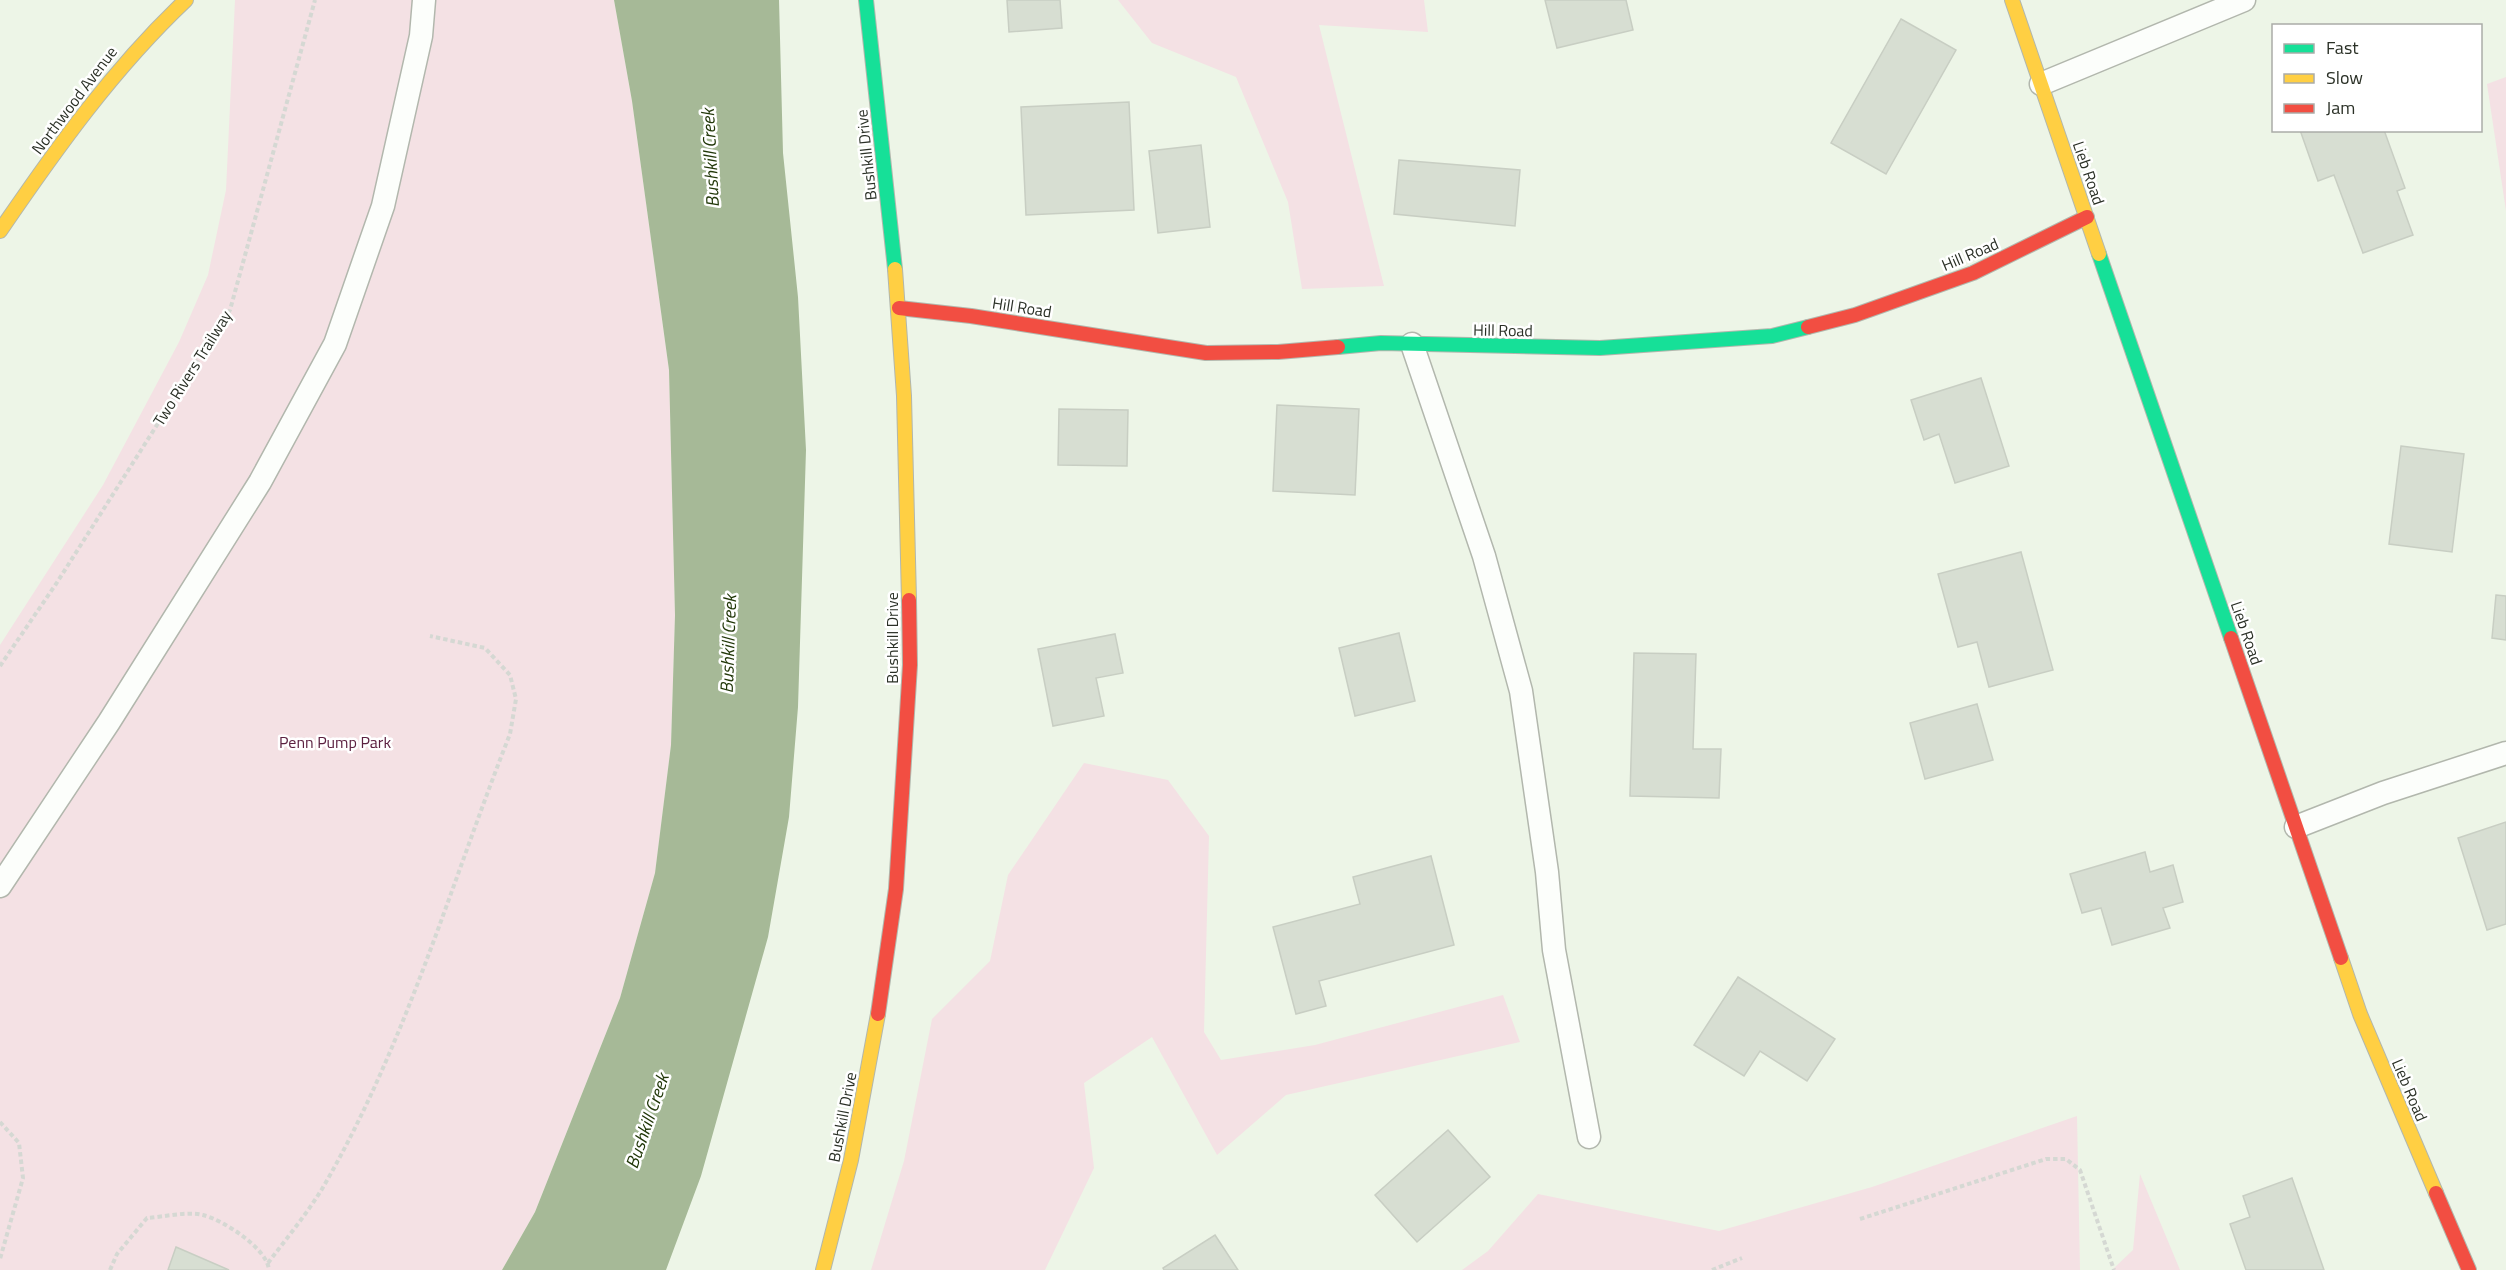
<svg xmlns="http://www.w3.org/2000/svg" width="2506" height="1270" viewBox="0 0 2506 1270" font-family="'Titillium Web',sans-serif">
<rect width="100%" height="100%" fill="#edf5e7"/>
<g fill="#f4e1e4">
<polygon points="235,0 614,0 632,101 669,370 675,615 671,745 655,873 620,998 535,1212 502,1270 0,1270 0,645 103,485 179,342 208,275 226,190"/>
<polygon points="1118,0 1424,0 1428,32 1319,25 1384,286 1302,289 1288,202 1236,77 1152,43"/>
<polygon points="2506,77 2506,211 2487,84"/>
<polygon points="1084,763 1168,780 1209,836 1204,1032 1221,1060 1315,1045 1503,995 1520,1042 1286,1095 1217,1155 1152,1037 1084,1083 1094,1168 1045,1270 871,1270 904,1161 932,1019 990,961 1008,875"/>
<polygon points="2077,1116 2080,1270 1462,1270 1488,1251 1538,1194 1719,1231 1872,1187"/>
<polygon points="2140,1174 2180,1270 2112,1270 2133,1250"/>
</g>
<polygon fill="#a6b997" points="614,0 779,0 783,153 798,297 806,450 798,707 789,817 768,937 701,1176 666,1270 502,1270 535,1212 620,998 655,873 671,745 675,615 669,370 632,101"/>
<g fill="#d7ded2" stroke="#c8cec3" stroke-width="1.5">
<polygon points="1007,0 1060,0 1062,28 1009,32"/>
<polygon points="1545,0 1626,0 1633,30 1557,48"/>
<polygon points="1901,19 1956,50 1886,174 1831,143"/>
<polygon points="1129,102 1134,210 1026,215 1021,107"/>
<polygon points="2300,130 2384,130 2405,188 2397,191 2413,235 2363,253 2334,175 2318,181"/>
<polygon points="1201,145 1210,227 1158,233 1149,151"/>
<polygon points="1399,160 1520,170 1515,226 1394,214"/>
<polygon points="1981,378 2009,466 1955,483 1939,434 1924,440 1911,400"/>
<polygon points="1277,405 1359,409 1355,495 1273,491"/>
<polygon points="1059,409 1128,410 1127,466 1058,465"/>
<polygon points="2401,446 2464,454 2452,552 2389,544"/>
<polygon points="2021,552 2053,670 1989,687 1977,642 1958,647 1938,574"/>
<polygon points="2496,595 2506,596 2506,640 2492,638"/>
<polygon points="1399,633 1415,701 1355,716 1339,648"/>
<polygon points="1115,634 1123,673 1096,678 1104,716 1053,726 1038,649"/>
<polygon points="1634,653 1696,654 1693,749 1721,749 1719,798 1630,796"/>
<polygon points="1977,704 1993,760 1925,779 1910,723"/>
<polygon points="2506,822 2506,924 2487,930 2458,838"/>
<polygon points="2145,852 2150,872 2173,865 2183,902 2163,908 2170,928 2112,945 2101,908 2082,913 2070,874"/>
<polygon points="1431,856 1454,945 1319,981 1326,1006 1296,1014 1273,927 1360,904 1353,877"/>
<polygon points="1738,977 1835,1039 1807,1081 1760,1051 1744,1076 1694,1045"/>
<polygon points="1448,1130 1490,1177 1417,1242 1375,1195"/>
<polygon points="2292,1178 2324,1270 2246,1270 2230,1224 2250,1217 2243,1196"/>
<polygon points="1215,1235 1238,1270 1164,1270 1163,1268"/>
<polygon points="176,1247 229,1270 168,1270"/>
</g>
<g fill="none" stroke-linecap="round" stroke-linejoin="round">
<defs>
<g id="lane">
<polyline points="2041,84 2244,0"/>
<polyline points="1412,344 1484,556 1521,691 1547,872 1554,950 1589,1137"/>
<polyline points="2296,827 2383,793 2506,753"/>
<polyline points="0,886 109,722 260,482 335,344 383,206 421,36 424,0"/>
</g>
<g id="fast">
<polyline points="866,0 895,269"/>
<polyline points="2099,254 2231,638"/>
<polyline points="1338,347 1381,343 1600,348 1772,336 1808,327"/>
</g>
<g id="slow">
<polyline points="2012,0 2099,254"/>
<path d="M 0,231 C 56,149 113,69 186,0"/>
<polyline points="895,269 904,396 909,600"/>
<polyline points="2341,958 2360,1014 2436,1193"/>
<polyline points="823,1270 851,1160 878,1014"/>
</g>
<g id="jam">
<polyline points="899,308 971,316 1206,353 1278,352 1338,347"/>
<polyline points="1808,327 1855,315 1973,273 2087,217"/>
<polyline points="2231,638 2341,958"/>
<polyline points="878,1014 896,889 910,665 909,600"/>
<polyline points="2436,1193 2469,1270"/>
</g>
</defs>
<use href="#lane" stroke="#b2b7ad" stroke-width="25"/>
<use href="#fast" stroke="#b2b7ad" stroke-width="16"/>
<use href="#slow" stroke="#b2b7ad" stroke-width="16"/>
<use href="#jam" stroke="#b2b7ad" stroke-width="16"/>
<g stroke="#d5d8d3" stroke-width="4" stroke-dasharray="4.5 3" stroke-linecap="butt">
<polyline points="0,666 56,584 230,310 315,0"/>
<polyline points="0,1122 19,1143 23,1178 0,1259"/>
<polyline points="1860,1219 2046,1159 2066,1159 2080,1170 2114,1270"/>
<path d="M 268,1263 C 286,1239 306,1215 322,1189 C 405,1047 450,886 510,734 L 516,699 L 510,675 L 485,648 L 430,636"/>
<path d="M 110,1270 L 117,1254 L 147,1218 C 163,1217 187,1211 203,1215 C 223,1220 267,1248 269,1270"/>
<polyline points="1712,1270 1742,1258"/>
</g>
<use href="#lane" stroke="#fcfefb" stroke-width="22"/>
<use href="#fast" stroke="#16e098" stroke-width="14"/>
<use href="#slow" stroke="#ffcf43" stroke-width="14"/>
<use href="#jam" stroke="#f24e42" stroke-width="14"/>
</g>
<g text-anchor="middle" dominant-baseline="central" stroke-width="5" stroke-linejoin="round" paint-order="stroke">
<g font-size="16" fill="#2a3026" stroke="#fff">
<text transform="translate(74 100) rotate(-53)">Northwood Avenue</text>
<text transform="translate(866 155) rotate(-96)">Bushkill Drive</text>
<text transform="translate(2089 173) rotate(71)">Lieb Road</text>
<text transform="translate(1970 254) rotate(-23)">Hill Road</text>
<text transform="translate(1022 307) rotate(9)">Hill Road</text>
<text transform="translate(1503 330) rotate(1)">Hill Road</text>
<text transform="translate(192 368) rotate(-58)">Two Rivers Trailway</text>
<text transform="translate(2247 633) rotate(71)">Lieb Road</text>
<text transform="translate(892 638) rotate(-90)">Bushkill Drive</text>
<text transform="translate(2410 1090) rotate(67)">Lieb Road</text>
<text transform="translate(842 1117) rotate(-79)">Bushkill Drive</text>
</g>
<g font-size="16" fill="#5b2040" stroke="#fff">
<text x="335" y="742">Penn Pump Park</text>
</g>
<g font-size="18" font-style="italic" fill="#213708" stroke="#fff">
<text transform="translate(710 158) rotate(-93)">Bushkill Creek</text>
<text transform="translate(728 644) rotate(-88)">Bushkill Creek</text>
<text transform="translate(647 1121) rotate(-71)">Bushkill Creek</text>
</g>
</g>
<rect x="2272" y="24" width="210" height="108" fill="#ffffff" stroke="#aaaca8" stroke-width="1.5"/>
<rect x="2284" y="44" width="30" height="9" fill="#16e098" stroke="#aaaca8" stroke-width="1.5"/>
<text x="2326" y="54" font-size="18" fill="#2a3026">Fast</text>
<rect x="2284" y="74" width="30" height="9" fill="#ffcf43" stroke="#aaaca8" stroke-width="1.5"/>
<text x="2326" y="84" font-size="18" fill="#2a3026">Slow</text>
<rect x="2284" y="104" width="30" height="9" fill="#f24e42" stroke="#aaaca8" stroke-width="1.5"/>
<text x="2326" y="114" font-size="18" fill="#2a3026">Jam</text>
</svg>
